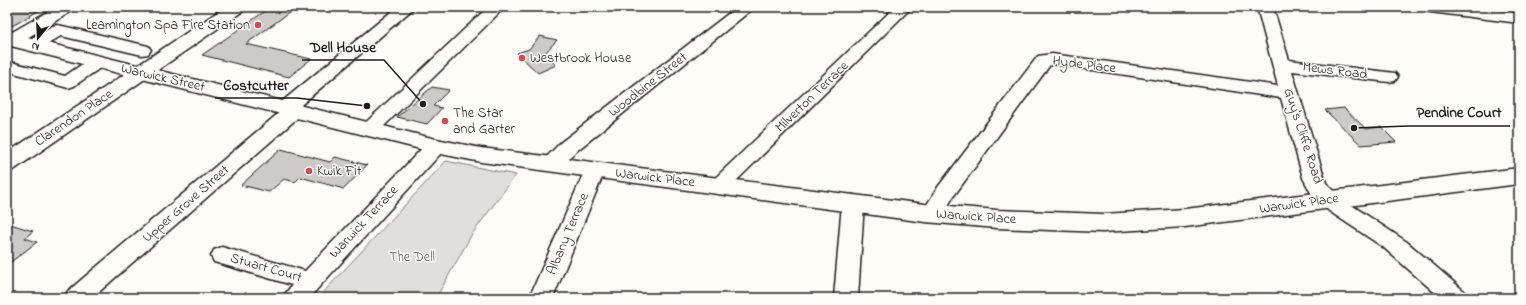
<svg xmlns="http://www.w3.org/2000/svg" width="1526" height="305" viewBox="0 0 1526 305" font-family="'Indie Flower',sans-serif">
<rect width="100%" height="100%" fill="#fdfcf7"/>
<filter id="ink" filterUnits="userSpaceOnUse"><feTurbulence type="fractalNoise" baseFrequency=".025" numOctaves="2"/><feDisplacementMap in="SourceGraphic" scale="8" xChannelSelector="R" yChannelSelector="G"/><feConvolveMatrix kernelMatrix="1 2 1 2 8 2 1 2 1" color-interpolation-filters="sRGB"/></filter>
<g filter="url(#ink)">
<polygon fill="#e0dfdb" stroke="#7e7e7c" points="446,161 516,175 472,234 436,298 318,298"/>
<g fill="#cccbc8" stroke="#1c1c1c">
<polygon points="7,7 45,7 7,29"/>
<polygon points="271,7 297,7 246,44 311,59 289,77 202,55"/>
<polygon points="540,36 557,40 544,54 556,65 538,73 517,53 529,49"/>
<polygon points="432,87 449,90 433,106 442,108 427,124 397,117"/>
<polygon points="1344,108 1366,129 1381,127 1396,142 1361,145 1325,110"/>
<polygon points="281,149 330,162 335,157 367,165 344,189 300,177 295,182 284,179 269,192 241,185"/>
<polygon points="7,223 33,231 25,238 37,242 7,265"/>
</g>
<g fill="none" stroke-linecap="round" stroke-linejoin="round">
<defs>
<g id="minor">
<polygon points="56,7 76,7 74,10 17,44 7,44 7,35"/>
<polygon points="397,7 415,7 301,105 304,110 302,114 92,298 64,298 68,291 280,112 277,108 279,104"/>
<polygon points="488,7 505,7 377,133 370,135 363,133 360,129 363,125"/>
<path d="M 737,7 L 755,7 L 574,153 C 564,162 557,173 543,169 L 540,164 L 560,143 Z"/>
<polygon points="895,7 912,7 726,191 719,193 712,191 709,186 712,181"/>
<polygon points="1257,7 1273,7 1289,60 1395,73 1398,77 1395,81 1389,82 1292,71 1326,183 1344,200 1407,242 1464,291 1468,298 1441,298 1383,247 1329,211 1311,193 1303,178 1281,98 1052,64 1050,65 953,197 940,220 932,222 924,220 921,214 938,187 1038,56 1052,54 1278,86"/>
<polygon points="1422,7 1470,7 1519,13 1519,23 1430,12 1424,10"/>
<path d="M 58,25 L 148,46 L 151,50 L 148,54 L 142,55 L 61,36 C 50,42 40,52 27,49 L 24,45 L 27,41 L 52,26 Z"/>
<polygon points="97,57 103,58 106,62 103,66 74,86 68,88 7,71 7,61 65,76 91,58"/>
<polygon points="436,139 443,141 446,146 443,151 309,298 282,298 292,285 214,262 211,256 214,250 222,247 305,271 429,141"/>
<polygon points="595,163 602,165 605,170 553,298 529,298 585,170 588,165"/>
<polygon points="853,195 861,198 864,203 858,298 834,298 842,203 845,198"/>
</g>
<polygon id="major" points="7,33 436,139 481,148 925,204 997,210 1103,214 1185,209 1519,168 1519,184 1185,227 1103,232 997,228 925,222 481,162 436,153 7,45"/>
<polygon id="highway" points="225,7 246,7 243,11 15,169 7,172 7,153"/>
</defs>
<use href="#minor" stroke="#1c1c1c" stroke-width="3"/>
<use href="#major" stroke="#1c1c1c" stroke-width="3"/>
<use href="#highway" stroke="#1c1c1c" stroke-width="3"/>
<use href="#minor" fill="#fdfcf7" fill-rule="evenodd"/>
<use href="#major" fill="#fdfcf7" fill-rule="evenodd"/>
<use href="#highway" fill="#fdfcf7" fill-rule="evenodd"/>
</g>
</g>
<g fill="#d1495b" stroke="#fdfcf7" stroke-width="1.5">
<circle cx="258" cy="25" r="4"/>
<circle cx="522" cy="58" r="4"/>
<circle cx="445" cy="121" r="4"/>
<circle cx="309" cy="171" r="4"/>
</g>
<g text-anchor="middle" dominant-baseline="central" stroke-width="3" stroke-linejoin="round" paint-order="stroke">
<g font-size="14" fill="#1c1c1c" stroke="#fdfcf7" text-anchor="start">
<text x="250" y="25" text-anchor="end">Leamington Spa Fire Station</text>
<text x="530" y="58">Westbrook House</text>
<text x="453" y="113">The Star<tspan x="453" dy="16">and Garter</tspan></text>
<text x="317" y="171">Kwik Fit</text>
</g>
<g font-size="14" fill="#1c1c1c" stroke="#fdfcf7">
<text transform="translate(1084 65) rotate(7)">Hyde Place</text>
<text transform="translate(1335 71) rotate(7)">Mews Road</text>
<text transform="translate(163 78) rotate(13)">Warwick Street</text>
<text transform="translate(648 85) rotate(-38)">Woodbine Street</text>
<text transform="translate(812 97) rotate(-44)">Milverton Terrace</text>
<text transform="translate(74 118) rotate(-34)">Clarendon Place</text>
<text transform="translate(1303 136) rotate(72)">Guy's Cliffe Road</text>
<text transform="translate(655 178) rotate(7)">Warwick Place</text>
<text transform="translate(186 204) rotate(-41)">Upper Grove Street</text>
<text transform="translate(1299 204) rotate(-8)">Warwick Place</text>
<text transform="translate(976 217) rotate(4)">Warwick Place</text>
<text transform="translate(364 222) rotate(-47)">Warwick Terrace</text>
<text transform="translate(568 234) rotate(-67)">Albany Terrace</text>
<text transform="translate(266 268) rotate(16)">Stuart Court</text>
</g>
<g font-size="14" fill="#575655" stroke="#fdfcf7">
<text x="412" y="257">The Dell</text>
</g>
</g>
<path fill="none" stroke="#1c1c1c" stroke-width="1.5" d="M423 104L384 60H302M367 106L297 98H215M1354 128L1408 126H1510"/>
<g fill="#1c1c1c" stroke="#fdfcf7" stroke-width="1.5">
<circle cx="423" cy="104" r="4"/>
<circle cx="367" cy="106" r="4"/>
<circle cx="1354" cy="128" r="4"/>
</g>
<g font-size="15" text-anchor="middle" font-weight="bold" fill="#1c1c1c" stroke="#fdfcf7" stroke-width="3" stroke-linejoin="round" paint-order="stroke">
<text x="343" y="52">Dell House</text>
<text x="256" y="90">Costcutter</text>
<text x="1459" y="117">Pendine Court</text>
</g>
<rect width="1526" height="305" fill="none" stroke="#fdfcf7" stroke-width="24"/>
<rect x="12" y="12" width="1502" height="281" fill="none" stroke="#1c1c1c" stroke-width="1.5" filter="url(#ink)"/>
<g transform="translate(38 38) rotate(198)" stroke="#fdfcf7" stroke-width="3" paint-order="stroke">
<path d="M0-3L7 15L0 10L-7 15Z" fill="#1c1c1c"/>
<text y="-6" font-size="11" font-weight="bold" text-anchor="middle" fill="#1c1c1c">N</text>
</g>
</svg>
